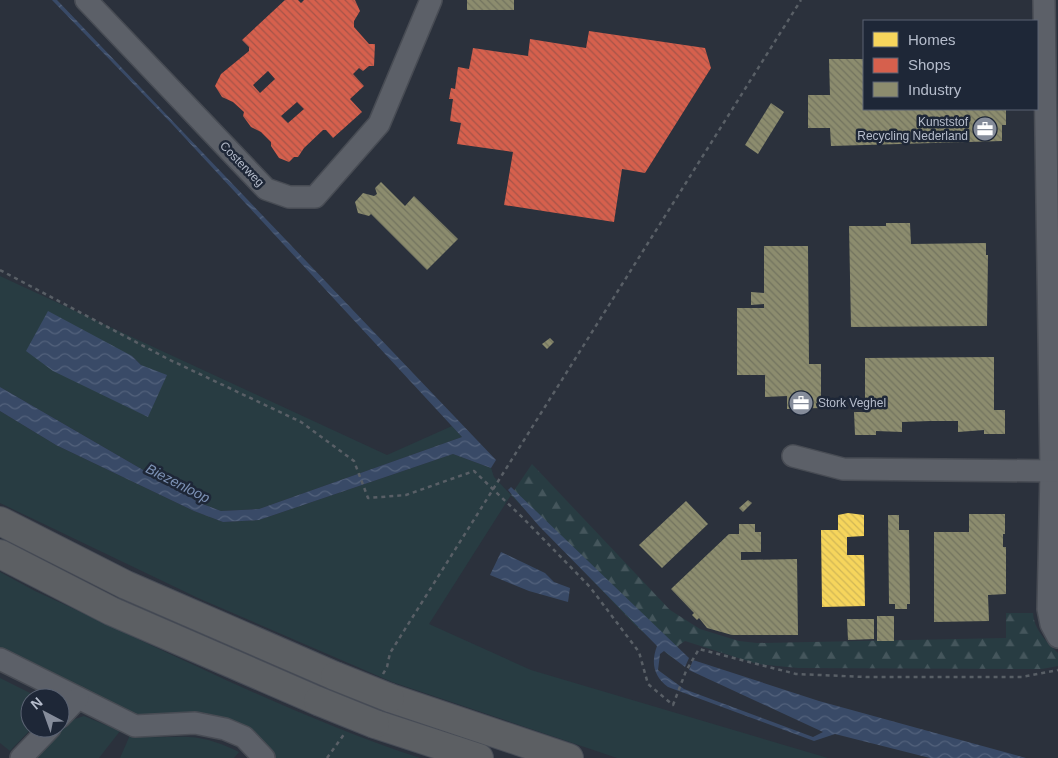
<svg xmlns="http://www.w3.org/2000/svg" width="1058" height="758" viewBox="0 0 1058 758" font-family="Arial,sans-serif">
<defs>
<pattern id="forest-firs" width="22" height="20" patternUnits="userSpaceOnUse" patternTransform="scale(1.25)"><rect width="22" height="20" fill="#283c42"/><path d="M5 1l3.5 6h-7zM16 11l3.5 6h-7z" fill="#45565c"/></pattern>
<pattern id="water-waves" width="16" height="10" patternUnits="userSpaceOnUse" patternTransform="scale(1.25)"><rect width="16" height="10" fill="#394a67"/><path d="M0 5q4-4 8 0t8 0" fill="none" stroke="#53627c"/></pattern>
<pattern id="homes-back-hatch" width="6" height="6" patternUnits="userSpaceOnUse" patternTransform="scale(1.25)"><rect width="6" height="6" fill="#f6d55c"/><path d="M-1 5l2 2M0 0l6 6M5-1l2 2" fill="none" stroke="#d0b656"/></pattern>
<pattern id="shops-back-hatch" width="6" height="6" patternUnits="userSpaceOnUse" patternTransform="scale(1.25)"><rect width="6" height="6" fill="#d6604d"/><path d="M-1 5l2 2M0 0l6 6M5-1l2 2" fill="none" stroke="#a65448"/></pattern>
<pattern id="industry-back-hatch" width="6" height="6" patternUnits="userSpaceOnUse" patternTransform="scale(1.25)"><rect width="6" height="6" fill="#8c8c6e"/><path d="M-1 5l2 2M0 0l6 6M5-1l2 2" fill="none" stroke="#72735f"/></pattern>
</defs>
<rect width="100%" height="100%" fill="#2b313c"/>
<g fill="#283c42" fill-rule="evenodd">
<path d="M 0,276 L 387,455 L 452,426 L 462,437 L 259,509 L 221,511 L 200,503 L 0,387 ZM 132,356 L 141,365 L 148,416 L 106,395 Z"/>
<polygon points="0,411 56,445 194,511 223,522 259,520 453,454 491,468 494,477 511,495 429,624 531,670 828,758 617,758 392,682 198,598 0,503"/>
<path d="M 0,572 L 35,591 C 161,648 289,715 420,758 L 271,758 L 247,736 L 145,721 L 0,651 Z"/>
<polygon points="0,678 40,698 30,698 30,728 32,728 10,751 0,743"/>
<polygon points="84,716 120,731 99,758 29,758 66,722"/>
<path d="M 130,735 C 150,739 169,736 189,737 C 207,738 223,744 239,752 L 234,758 L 120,758 Z"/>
</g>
<path fill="url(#forest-firs)" d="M 532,464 L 670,610 L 700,629 L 739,641 L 757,643 L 1006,638 L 1006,613 L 1033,613 C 1034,630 1047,642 1058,653 L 1058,666 L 1042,669 L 798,668 L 757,664 L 685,641 L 679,645 L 671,657 L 634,624 L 511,495 Z"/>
<g fill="url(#water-waves)">
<polygon points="52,0 57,0 496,460 491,468 453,454 259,520 223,522 194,511 56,445 0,411 0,387 200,503 221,511 259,509 462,437 172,124"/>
<polygon points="48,311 132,356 141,365 167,375 148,417 53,371 26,351"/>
<path d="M 511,487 L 689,658 L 685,667 L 664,651 L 660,654 L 658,670 L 684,689 L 813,737 L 823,732 L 689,670 L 693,660 L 819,701 L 1026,758 L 930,758 L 835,734 L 814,741 L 668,687 C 653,676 651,662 657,646 L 539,526 L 508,490 Z"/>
<polygon points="501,552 545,573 554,582 570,588 568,602 529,591 490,575"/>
</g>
<polygon fill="url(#homes-back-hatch)" points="848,513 864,515 864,536 847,537 847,555 864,555 865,606 822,607 821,530 838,530 838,515"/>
<g fill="url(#shops-back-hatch)" fill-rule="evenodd">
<path d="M 285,0 L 298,0 L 301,3 L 304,0 L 355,0 L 360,11 L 354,21 L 354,27 L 369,44 L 375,44 L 374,66 L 369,66 L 363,71 L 359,68 L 353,74 L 364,86 L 350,99 L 362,112 L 333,138 L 326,130 L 323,130 L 304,148 L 298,157 L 294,157 L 289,162 L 279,158 L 271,146 L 271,142 L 261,132 L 251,127 L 243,116 L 244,112 L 233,102 L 222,97 L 215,86 L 221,74 L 249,51 L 249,47 L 242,40 ZM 268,71 L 275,79 L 260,93 L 253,85 ZM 297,102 L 304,109 L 288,123 L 281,116 Z"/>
<polygon points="589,31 705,48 711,68 645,173 622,169 614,222 504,205 513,152 457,144 461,123 450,121 453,99 449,99 451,88 455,89 458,67 469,69 473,48 528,56 530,39 586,48"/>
</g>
<g fill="url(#industry-back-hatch)">
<rect x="467" y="0" width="47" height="10"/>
<polygon points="829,59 864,59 864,109 1006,109 1006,125 1002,125 1002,141 831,146 830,128 808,128 808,95 830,95"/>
<polygon points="771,103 784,112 758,154 745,145"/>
<polygon points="381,182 405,206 414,196 458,239 427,270 371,214 369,216 358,213 355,202 363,193 374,196 377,194 375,188"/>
<polygon points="886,223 910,223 911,244 986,243 986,255 988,255 987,326 851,327 849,226 886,226"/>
<polygon points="764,246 808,246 809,364 821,364 821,408 787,409 787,396 765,397 765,375 737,375 737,308 764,308 764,304 751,305 751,292 764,293"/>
<polygon points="550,338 554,342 547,349 542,344"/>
<polygon points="994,357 994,410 1005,410 1005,434 984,434 984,430 958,432 958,421 930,421 902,422 902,432 876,431 876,435 855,435 854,412 865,412 865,358"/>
<polygon points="748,500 752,503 743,512 739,508"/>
<polygon points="686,501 708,524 662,568 639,545"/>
<polygon points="969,514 1005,514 1005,534 1003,534 1003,547 1006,547 1006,594 988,595 989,621 934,622 934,532 969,532"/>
<polygon points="888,515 899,515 899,530 909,530 910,604 907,604 907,609 895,609 895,604 889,604"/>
<polygon points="739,524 755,524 755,532 761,532 761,552 741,552 741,560 797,559 798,635 732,635 707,628 699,618 697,620 692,615 694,613 671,589 729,534 739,534"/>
<rect x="877" y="616" width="17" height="25"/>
<polygon points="847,619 874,619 874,639 848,640"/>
</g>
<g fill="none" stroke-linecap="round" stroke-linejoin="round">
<defs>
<g id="minor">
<polyline points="86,0 266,189 289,197 315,197 379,124 431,0"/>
<polyline points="1044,0 1051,471 1048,609 1051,624 1058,637"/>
<polyline points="793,456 843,469 1058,471"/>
<polyline points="0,659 135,726 195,723 225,729 244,737 264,758"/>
<polyline points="60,717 78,698"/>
<polyline points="21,758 50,728"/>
</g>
<g id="highway">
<polyline points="0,521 126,585 335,676"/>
<polyline points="0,554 111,611 318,701"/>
<polyline points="390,698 569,758"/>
<polyline points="375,724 479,758"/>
</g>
</defs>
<use href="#minor" stroke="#484c54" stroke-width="24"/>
<use href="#highway" stroke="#484d57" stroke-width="30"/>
<g stroke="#595f66" stroke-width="2.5" stroke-dasharray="4 4" stroke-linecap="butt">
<polyline points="0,270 168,359 301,422 354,461 368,498 406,495 474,471 523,518 590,587 639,652 648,684 673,705 686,671 699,649 796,674 866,677 1022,677 1058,670"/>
<polyline points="383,674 387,667 390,653 801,0"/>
<polyline points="327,758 345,733"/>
</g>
<use href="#minor" stroke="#5c6068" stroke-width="21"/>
<use href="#highway" stroke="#5c5f63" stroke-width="28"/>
<defs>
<g id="highway-bridge">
<polyline points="335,676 390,698"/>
<polyline points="318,701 375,724"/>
</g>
</defs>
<use href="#highway-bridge" stroke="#484d57" stroke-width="30" stroke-linecap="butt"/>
<use href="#highway-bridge" stroke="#5c5f63" stroke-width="28"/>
</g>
<defs>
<symbol id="office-disc" viewBox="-11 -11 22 22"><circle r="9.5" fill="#858c9a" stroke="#1e2737"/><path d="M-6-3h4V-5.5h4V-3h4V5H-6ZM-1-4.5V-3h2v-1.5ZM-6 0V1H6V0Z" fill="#fff"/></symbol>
</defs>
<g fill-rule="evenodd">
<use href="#office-disc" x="971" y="115" width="28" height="28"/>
<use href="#office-disc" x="787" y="389" width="28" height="28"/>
</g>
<g text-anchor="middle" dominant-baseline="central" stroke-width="5" stroke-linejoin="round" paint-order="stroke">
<g font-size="12" fill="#b6bdcc" stroke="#1e2737" text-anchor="end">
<text x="968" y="122">Kunststof<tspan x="968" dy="14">Recycling Nederland</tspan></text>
<text x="818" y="403" text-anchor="start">Stork Veghel</text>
</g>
<g font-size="12" fill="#b6bdcc" stroke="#1e2737">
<text transform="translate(242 164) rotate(46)">Costerweg</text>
</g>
<g font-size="14" font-style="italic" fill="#7c91b4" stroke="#1e2737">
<text transform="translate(178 483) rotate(27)">Biezenloop</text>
</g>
</g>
<rect x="863" y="20" width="175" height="90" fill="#1e2737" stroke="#5b6373"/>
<rect x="873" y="32" width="25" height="15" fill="#f6d55c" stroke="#5b6373"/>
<text x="908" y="45" font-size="15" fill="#b6bdcc">Homes</text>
<rect x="873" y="58" width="25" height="15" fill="#d6604d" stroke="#5b6373"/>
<text x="908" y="70" font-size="15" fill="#b6bdcc">Shops</text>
<rect x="873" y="82" width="25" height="15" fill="#8c8c6e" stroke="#5b6373"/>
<text x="908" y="95" font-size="15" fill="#b6bdcc">Industry</text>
<g transform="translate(45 713) rotate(319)"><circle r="24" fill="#1e2737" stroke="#5b6373"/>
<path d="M0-4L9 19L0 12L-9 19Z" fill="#858c9a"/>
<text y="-8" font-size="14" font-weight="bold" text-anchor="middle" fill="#b6bdcc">N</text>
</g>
</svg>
